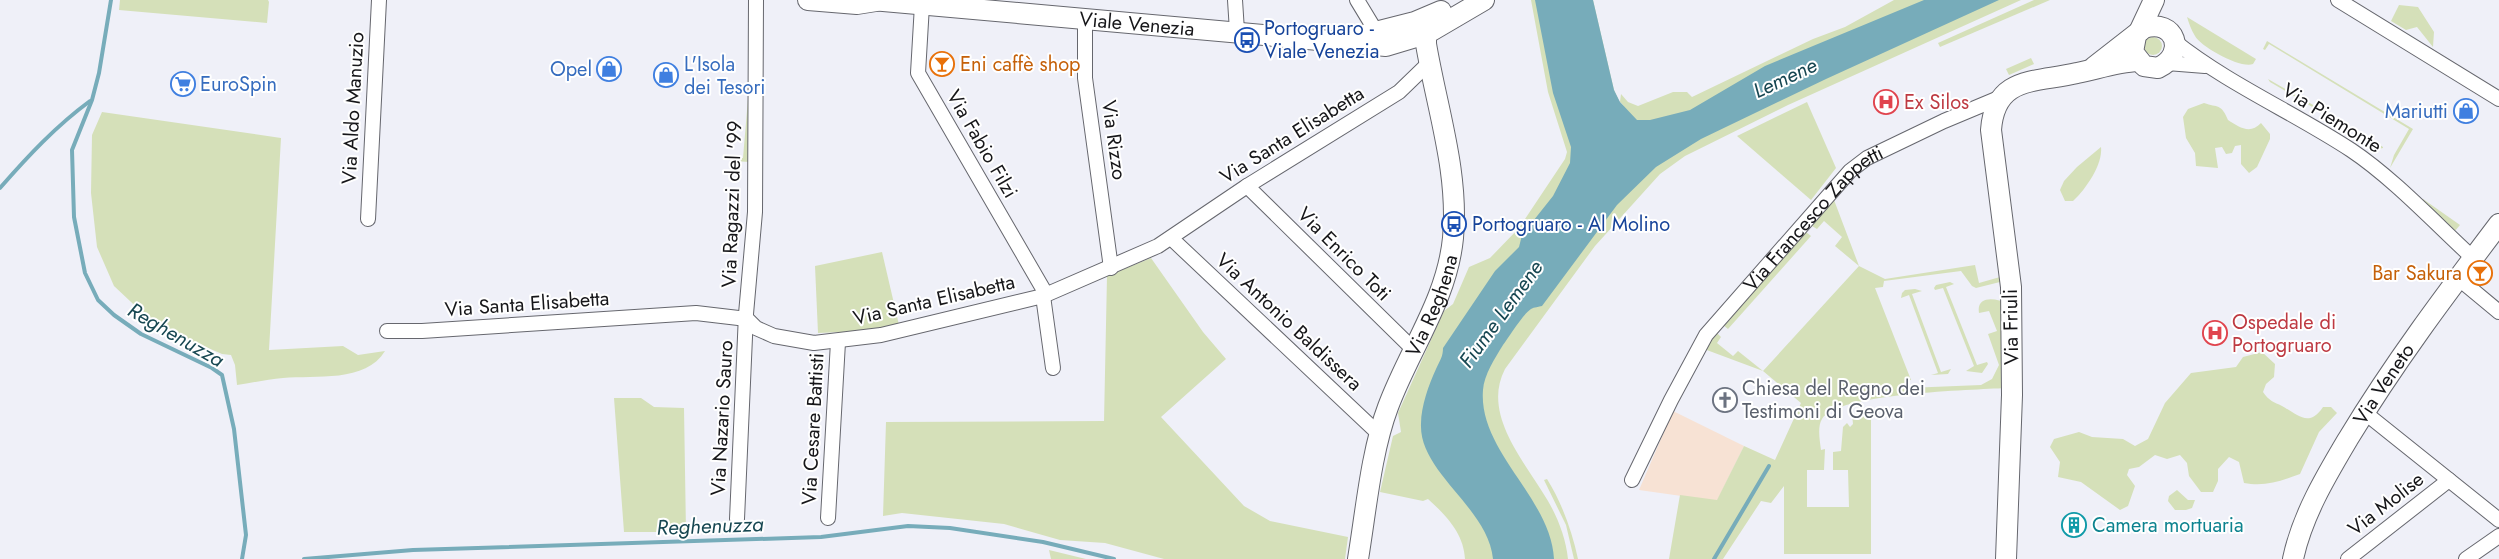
<svg xmlns="http://www.w3.org/2000/svg" width="2499" height="559" viewBox="0 0 2499 559" font-family="Jost,sans-serif">
<rect width="100%" height="100%" fill="#eff0f8"/>
<polygon fill="#f7e2d4" points="1673,411 1744,446 1717,501 1639,490"/>
<g fill="#d5e0b9">
<polygon points="120,0 268,0 269,2 267,23 119,10"/>
<path d="M 1531,0 L 1593,0 L 1614,90 L 1620,103 L 1624,106 L 1620,102 L 1621,94 L 1628,102 L 1638,106 L 1673,92 L 1687,92 L 1692,97 L 1813,39 L 1845,27 L 1894,0 L 2021,0 L 1788,105 L 1685,156 L 1660,174 L 1595,246 L 1505,369 C 1481,415 1526,463 1548,501 C 1558,518 1566,539 1568,559 L 1465,559 C 1464,534 1446,515 1428,499 L 1423,501 L 1380,492 L 1393,436 L 1401,432 L 1398,413 L 1444,311 L 1453,304 L 1469,267 L 1490,258 L 1519,228 L 1565,159 L 1567,152 L 1548,92 Z"/>
<polygon points="2034,0 2050,0 1940,47 1938,43"/>
<polygon points="2399,5 2418,7 2434,32 2433,47 2417,27 2406,30 2391,21"/>
<path d="M 2187,17 L 2256,59 L 2253,64 C 2241,69 2201,47 2195,36 C 2191,30 2189,23 2187,17 Z"/>
<circle cx="2153" cy="46" r="9"/>
<polygon points="2267,41 2413,129 2390,168 2394,155 2409,129 2269,44 2265,50 2263,49"/>
<polygon points="2031,58 2034,64 2009,75 2006,69"/>
<polygon points="750,75 750,162 732,161 732,158 743,158"/>
<polygon points="2268,79 2327,113 2326,115 2270,82"/>
<polygon points="1807,102 1836,168 1811,200 1737,136"/>
<path d="M 2204,103 C 2218,108 2221,103 2228,120 C 2239,127 2250,135 2261,123 L 2270,134 L 2270,139 L 2257,167 L 2249,173 L 2241,164 L 2241,145 L 2235,146 L 2232,153 L 2226,154 L 2222,147 L 2215,148 L 2218,168 L 2196,166 L 2195,153 L 2186,138 L 2183,117 L 2188,109 Z"/>
<path d="M 102,112 L 281,138 L 269,350 L 343,346 L 358,355 L 385,351 C 366,383 315,375 283,378 C 268,379 252,383 237,385 L 235,365 L 231,355 L 222,354 L 192,341 L 147,317 L 114,286 L 97,247 L 91,193 L 92,135 Z"/>
<polygon points="2332,116 2383,147 2383,148 2378,149 2367,139"/>
<path d="M 2101,147 C 2103,164 2086,189 2073,201 L 2065,201 L 2060,190 L 2064,181 L 2077,167 Z"/>
<polygon points="2423,199 2460,225 2454,232 2421,202"/>
<path d="M 1834,200 L 1859,266 L 1885,279 L 1975,265 L 1979,283 L 2007,275 L 2004,281 L 1976,288 L 1972,286 L 1961,271 L 1884,281 L 1883,287 L 1875,288 L 1911,380 L 1905,381 L 1907,388 L 1981,385 L 1992,379 L 1999,365 L 1988,334 L 1997,331 L 1989,311 L 1979,313 C 1976,295 1996,298 2007,303 L 2005,388 C 1974,390 1836,393 1822,419 C 1817,427 1820,441 1821,450 L 1825,449 L 1824,470 L 1807,470 L 1807,507 L 1849,507 L 1848,470 L 1833,470 L 1833,452 L 1841,451 L 1843,427 L 1847,423 L 1850,427 L 1853,424 L 1852,414 L 1871,413 L 1871,554 L 1784,554 L 1784,486 L 1771,503 L 1761,501 L 1723,559 L 1669,559 L 1680,495 L 1717,500 L 1744,446 L 1775,460 L 1801,403 L 1763,371 L 1704,349 L 1717,333 L 1721,337 L 1717,343 L 1733,356 L 1738,351 L 1763,371 L 1859,266 L 1835,246 L 1842,237 L 1824,221 L 1817,229 L 1812,226 Z"/>
<polygon points="1806,232 1811,236 1728,329 1723,325"/>
<polygon points="882,252 899,325 865,331 818,333 815,266"/>
<polygon points="1151,258 1203,332 1226,359 1161,417 1244,506 1270,521 1348,537 1345,559 1164,559 1105,543 1060,540 1004,524 902,513 883,516 886,422 1104,421 1107,276"/>
<polygon points="1950,282 1954,284 1946,287 1977,365 1987,362 1988,364 1982,373 1966,371 1974,366 1943,288 1935,290 1934,288 1936,285"/>
<polygon points="1915,289 1922,291 1912,294 1941,372 1951,369 1948,374 1931,375 1938,373 1909,295 1901,298 1902,293 1905,290"/>
<path d="M 2262,352 L 2275,364 L 2274,377 L 2266,384 L 2263,392 C 2269,401 2274,402 2282,406 C 2298,415 2309,428 2323,407 L 2331,407 L 2337,413 L 2319,432 L 2300,474 C 2281,481 2265,487 2244,483 L 2239,462 L 2229,457 L 2218,469 L 2218,481 L 2213,492 L 2201,492 L 2189,476 L 2187,463 L 2180,455 L 2167,459 L 2155,455 L 2139,467 L 2129,469 L 2127,475 L 2135,486 L 2128,506 L 2120,510 L 2081,482 L 2058,477 L 2060,462 L 2050,447 L 2054,439 L 2079,432 L 2092,437 L 2123,439 L 2135,446 L 2148,439 L 2165,403 L 2191,373 L 2236,367 L 2243,357 Z"/>
<polygon points="614,398 641,398 654,407 684,408 686,532 624,532"/>
<path d="M 1547,479 C 1562,503 1572,531 1578,559 L 1574,559 L 1566,525 L 1544,480 Z"/>
<polygon points="2177,490 2188,500 2195,500 2192,508 2186,510 2175,510 2168,501 2169,496"/>
<polygon points="1049,550 1086,559 1051,559"/>
</g>
<path fill="#77acba" d="M 1535,0 L 1593,0 L 1614,90 L 1620,102 L 1637,120 L 1650,120 L 1690,110 L 1765,66 L 1924,0 L 1999,0 L 1826,79 L 1701,139 L 1656,167 L 1617,205 L 1542,306 C 1539,307 1534,307 1531,309 C 1523,314 1509,337 1503,345 C 1495,358 1484,375 1483,390 C 1478,451 1551,498 1554,559 L 1493,559 C 1488,507 1419,473 1421,424 C 1421,406 1429,384 1436,369 C 1440,360 1443,357 1443,348 L 1495,271 L 1519,247 L 1522,235 L 1553,196 L 1570,163 L 1571,147 L 1553,93 Z"/>
<g fill="none" stroke-linecap="round" stroke-linejoin="round">
<g stroke="#77acba" stroke-width="4">
<polyline points="111,0 99,73 92,100 72,150 74,217 85,273 98,300 114,315 141,334 212,368 222,375 234,429 246,535 242,559"/>
<path d="M 0,188 C 28,156 56,126 90,101"/>
<polyline points="304,559 413,550 821,537 908,526 950,528 1043,542 1114,559"/>
<polyline points="1714,559 1769,466"/>
</g>
<defs>
<g id="street">
<polyline points="1235,0 1237,31"/>
<polyline points="1357,0 1380,38"/>
<polyline points="2338,0 2499,99"/>
<polyline points="922,5 918,73 1046,294"/>
<polyline points="1085,18 1085,78 1111,268"/>
<path d="M 2174,41 C 2228,84 2293,112 2351,150 C 2393,178 2436,224 2473,258"/>
<polyline points="2167,63 2205,66"/>
<polyline points="1247,186 1413,349"/>
<polyline points="368,219 379,0"/>
<polyline points="1171,238 1380,435"/>
<polyline points="2458,278 2499,312"/>
<polyline points="1043,296 1053,368"/>
<polyline points="387,331 422,331 696,313 747,319 756,328 774,336 814,343 881,335 1043,296 1158,246 1247,186 1399,92 1430,62"/>
<polyline points="2364,412 2499,520"/>
<path id="s1" d="M 1632,480 L 1671,400 L 1706,335 L 1850,171 L 1867,158 L 1944,121 L 1999,98"/>
<polyline points="828,518 838,342"/>
<polyline points="737,519 746,314 755,212 756,0"/>
<polyline points="2348,559 2449,480"/>
<polyline points="2466,559 2499,536"/>
</g>
<g id="secondary">
<polyline points="808,0 857,4 876,1"/>
<path id="s2" d="M 872,0 L 1386,46 L 1426,34 L 1484,0"/>
<polyline points="2139,32 2154,0"/>
<polyline points="1356,37 1415,22 1441,11"/>
<path d="M 2094,67 L 2144,28 C 2175,18 2188,54 2158,68 L 2144,66 L 2133,52 L 2136,36"/>
<path id="s3" d="M 1358,559 C 1366,511 1371,452 1388,407 C 1409,350 1447,300 1453,238 C 1459,172 1437,109 1426,44 L 1426,34 L 1432,24"/>
<path d="M 2006,559 L 2012,395 L 2011,287 L 1991,130 C 1995,75 2036,83 2077,73 C 2097,69 2117,62 2138,61"/>
<path id="s4" d="M 2293,559 C 2302,516 2326,476 2348,439 C 2394,363 2446,294 2499,224"/>
</g>
</defs>
<use href="#street" stroke="#66676e" stroke-width="16"/>
<use href="#secondary" stroke="#66676e" stroke-width="22"/>
<use href="#street" stroke="#fff" stroke-width="14"/>
<use href="#secondary" stroke="#fff" stroke-width="20"/>
</g>
<defs>
<symbol id="bus-ring" viewBox="-11 -11 22 22"><circle r="9.5" fill="#fff" stroke="#1a4fb4" stroke-width="1.5"/><path d="M-5-6H5V4H4V6H2V4H-2V6H-4V4H-5ZM-3.5-4V0h7V-4ZM-3.5 1.2v1.5H-2V1.2ZM2 1.2v1.5H3.5V1.2Z" fill="#1a4fb4"/></symbol>
<symbol id="bar-ring" viewBox="-11 -11 22 22"><circle r="9.5" fill="#fff" stroke="#e8710a" stroke-width="1.5"/><path d="M-6-5H6L.8 .8V4.5H3.5V6h-7V4.5H-.8V.8Z" fill="#e8710a"/></symbol>
<symbol id="shop-ring" viewBox="-11 -11 22 22"><circle r="9.5" fill="#fff" stroke="#3f7fe0" stroke-width="1.5"/><path d="M-5-2.5h2.3a2.7 3.5 0 0 1 5.4 0H5L5.5 6h-11ZM-1.5-2.5h3a1.5 2.3 0 0 0-3 0Z" fill="#3f7fe0"/></symbol>
<symbol id="supermarket-ring" viewBox="-11 -11 22 22"><circle r="9.5" fill="#fff" stroke="#3f7fe0" stroke-width="1.5"/><path d="M-6-5.5h2.5l.6 2H6L4.5 2H-2.5L-4.4-4H-6ZM-1.5 3.2a1.3 1.3 0 1 0 .1 0ZM3 3.2a1.3 1.3 0 1 0 .1 0Z" fill="#3f7fe0"/></symbol>
<symbol id="hospital-ring" viewBox="-11 -11 22 22"><circle r="9.5" fill="#fff" stroke="#e0444e" stroke-width="1.5"/><path d="M-5-5h3v3.5h4V-5h3V5h-3V1.5h-4V5h-3Z" fill="#e0444e"/></symbol>
<symbol id="church-ring" viewBox="-11 -11 22 22"><circle r="9.5" fill="#fff" stroke="#6b7280" stroke-width="1.5"/><path d="M-1.2-6h2.4v3.5h3.3v2.4h-3.3V6h-2.4V-.1h-3.3v-2.4h3.3Z" fill="#6b7280"/></symbol>
<symbol id="building-ring" viewBox="-11 -11 22 22"><circle r="9.5" fill="#fff" stroke="#0f9aa8" stroke-width="1.5"/><path d="M-4-6H4V6H1V3H-1V6H-4ZM-2.5-4.3h1.7v1.8h-1.7ZM.8-4.3h1.7v1.8H.8ZM-2.5-1h1.7V.8h-1.7ZM.8-1h1.7V.8H.8Z" fill="#0f9aa8"/></symbol>
</defs>
<g fill-rule="evenodd">
<use href="#bus-ring" x="1233" y="26" width="28" height="28"/>
<use href="#bar-ring" x="928" y="50" width="28" height="28"/>
<use href="#shop-ring" x="595" y="55" width="28" height="28"/>
<use href="#shop-ring" x="652" y="61" width="28" height="28"/>
<use href="#supermarket-ring" x="169" y="70" width="28" height="28"/>
<use href="#hospital-ring" x="1872" y="88" width="28" height="28"/>
<use href="#shop-ring" x="2452" y="97" width="28" height="28"/>
<use href="#bus-ring" x="1440" y="210" width="28" height="28"/>
<use href="#bar-ring" x="2466" y="259" width="28" height="28"/>
<use href="#hospital-ring" x="2201" y="319" width="28" height="28"/>
<use href="#church-ring" x="1711" y="386" width="28" height="28"/>
<use href="#building-ring" x="2060" y="511" width="28" height="28"/>
</g>
<g text-anchor="middle" dominant-baseline="central" stroke-width="4" stroke-linejoin="round" paint-order="stroke">
<g font-size="20" fill="#161619" stroke="#fff">
<text stroke="none"><textPath href="#s2" startOffset="266">Viale Venezia</textPath></text>
<text transform="translate(353 108) rotate(-87)">Via Aldo Manuzio</text>
<text transform="translate(2332 118) rotate(32)">Via Piemonte</text>
<text transform="translate(1292 135) rotate(-32)">Via Santa Elisabetta</text>
<text transform="translate(1114 140) rotate(82)">Via Rizzo</text>
<text transform="translate(982 144) rotate(60)">Via Fabio Filzi</text>
<text transform="translate(732 204) rotate(-88)">Via Ragazzi del '99</text>
<text stroke="none"><textPath href="#s1" startOffset="322">Via Francesco Zappetti</textPath></text>
<text transform="translate(1344 254) rotate(45)">Via Enrico Toti</text>
<text transform="translate(934 300) rotate(-13)">Via Santa Elisabetta</text>
<text transform="translate(527 304) rotate(-4)">Via Santa Elisabetta</text>
<text stroke="none"><textPath href="#s3" startOffset="266">Via Reghena</textPath></text>
<text transform="translate(1289 322) rotate(43)">Via Antonio Baldissera</text>
<text transform="translate(2011 327) rotate(-91)">Via Friuli</text>
<text stroke="none"><textPath href="#s4" startOffset="198">Via Veneto</textPath></text>
<text transform="translate(722 418) rotate(-87)">Via Nazario Sauro</text>
<text transform="translate(813 429) rotate(-87)">Via Cesare Battisti</text>
<text transform="translate(2386 504) rotate(-38)">Via Molise</text>
</g>
<g font-size="20" fill="#164399" stroke="#fff" text-anchor="start">
<text x="1264" y="28">Portogruaro -<tspan x="1264" dy="23">Viale Venezia</tspan></text>
<text x="1472" y="224">Portogruaro - Al Molino</text>
</g>
<g font-size="20" fill="#366cbe" stroke="#fff" text-anchor="start">
<text x="684" y="64">L'Isola<tspan x="684" dy="23">dei Tesori</tspan></text>
<text x="592" y="69" text-anchor="end">Opel</text>
<text x="200" y="84">EuroSpin</text>
<text x="2448" y="111" text-anchor="end">Mariutti</text>
</g>
<g font-size="20" fill="#c56008" stroke="#fff" text-anchor="start">
<text x="960" y="64">Eni caffè shop</text>
<text x="2462" y="273" text-anchor="end">Bar Sakura</text>
</g>
<g font-size="20" fill="#be3a42" stroke="#fff" text-anchor="start">
<text x="1904" y="102">Ex Silos</text>
<text x="2232" y="322">Ospedale di<tspan x="2232" dy="23">Portogruaro</tspan></text>
</g>
<g font-size="20" fill="#5b616d" stroke="#fff" text-anchor="start">
<text x="1742" y="388">Chiesa del Regno dei<tspan x="1742" dy="23">Testimoni di Geova</tspan></text>
</g>
<g font-size="20" fill="#0d838f" stroke="#fff" text-anchor="start">
<text x="2092" y="525">Camera mortuaria</text>
</g>
<g font-size="21" font-style="italic" fill="#174752" stroke="#fff">
<text transform="translate(1785 78) rotate(-25)">Lemene</text>
<text transform="translate(1501 314) rotate(-54)">Fiume Lemene</text>
<text transform="translate(176 335) rotate(30)">Reghenuzza</text>
<text transform="translate(710 526) rotate(-2)">Reghenuzza</text>
</g>
</g>
</svg>
